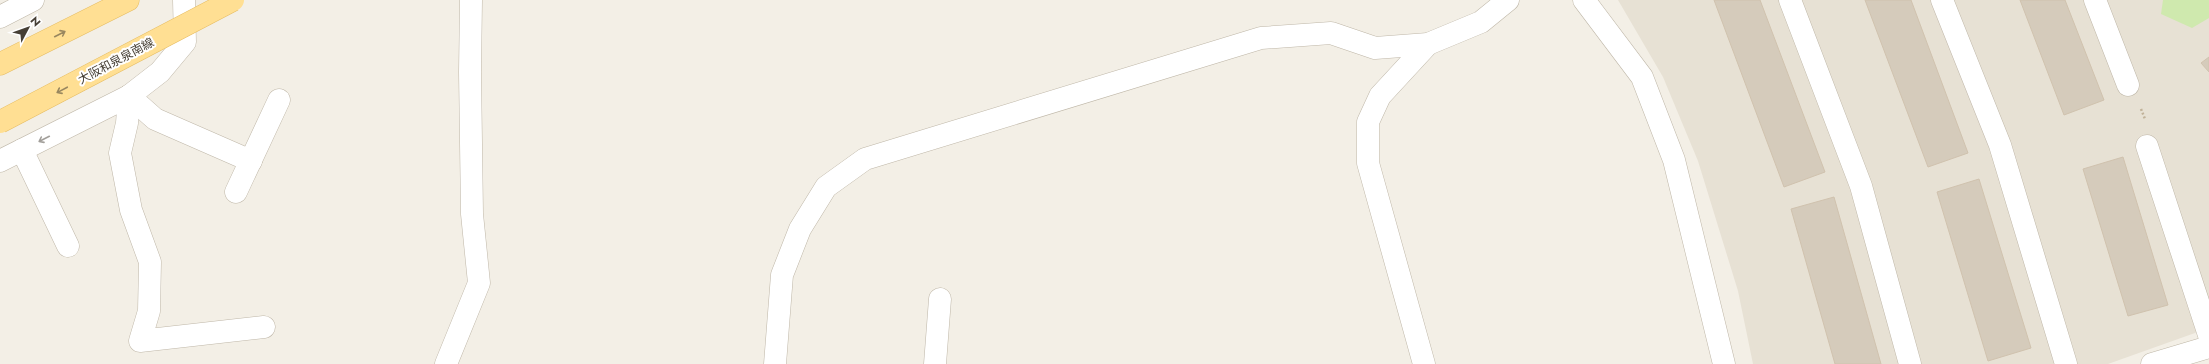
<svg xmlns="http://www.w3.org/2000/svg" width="2209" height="364" viewBox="0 0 2209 364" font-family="Jost,'Noto Sans JP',sans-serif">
<rect width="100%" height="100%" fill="#f3efe6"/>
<polygon fill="#e7e1d4" points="1618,0 2209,0 2209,328 2108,364 1753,364 1738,291 1698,161 1663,77"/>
<polygon fill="#cfe9ae" points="2163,0 2209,0 2209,18 2192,28 2161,14"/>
<g fill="#d5cbbb" stroke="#d0c2ae">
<polygon points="1714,0 1760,0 1825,172 1784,187"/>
<polygon points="1865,0 1911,0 1968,153 1928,167"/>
<polygon points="2020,0 2065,0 2104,100 2064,115"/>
<polygon points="2209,57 2209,72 2201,63"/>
<polygon points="2123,157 2168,305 2128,316 2083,169"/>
<polygon points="1979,179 2031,348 1988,361 1937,192"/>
<polygon points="1834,197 1881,364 1835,364 1791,209"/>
</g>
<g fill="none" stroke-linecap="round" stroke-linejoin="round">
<defs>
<g id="minor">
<polyline points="1584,0 1642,77 1674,160 1724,364"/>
<polyline points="1790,0 1861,186 1910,364"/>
<polyline points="1942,0 2000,145 2066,364"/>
<polyline points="2095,0 2128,85"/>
<polyline points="0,17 33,0"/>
<polyline points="129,96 127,123 120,153 131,210 150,262 149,311 140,341 264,327"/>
<polyline points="129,96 155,119 251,161"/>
<polyline points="2147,146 2209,335"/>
<polyline points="22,150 68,246"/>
<polyline points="0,161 129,96 160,72 185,42 184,0"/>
<polyline points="236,192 279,100"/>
<polyline points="446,364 479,283 472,214 470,72 471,0"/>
<polyline points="775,364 782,275 800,229 826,187 865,159 1261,38 1331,33 1375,48 1428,44 1481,22 1508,0"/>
<polyline points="935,364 940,299"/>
<polyline points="1424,364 1368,163 1368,122 1380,96 1428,44"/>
<polyline points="2152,364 2209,347"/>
</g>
<polyline id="major" points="0,64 128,0"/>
</defs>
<use href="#minor" stroke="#bfb7a8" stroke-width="23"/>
<use href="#major" stroke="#e6bc61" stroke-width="23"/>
<polyline stroke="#c1b299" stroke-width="2.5" stroke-dasharray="2 2" stroke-linecap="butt" points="2141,109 2145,119"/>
<use href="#minor" stroke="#fff" stroke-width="22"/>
<use href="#major" stroke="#ffdf93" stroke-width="22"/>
<defs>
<polyline id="major-bridge" points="0,122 233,0"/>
</defs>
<use href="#major-bridge" stroke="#e6bc61" stroke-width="23" stroke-linecap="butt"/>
<use href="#major-bridge" stroke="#ffdf93" stroke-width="22"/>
</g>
<defs><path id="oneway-shaft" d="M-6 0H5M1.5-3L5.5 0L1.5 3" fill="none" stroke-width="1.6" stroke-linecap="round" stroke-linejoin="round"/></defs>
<g stroke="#99875f">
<use href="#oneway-shaft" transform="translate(60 34) rotate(-27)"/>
<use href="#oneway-shaft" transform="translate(62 90) rotate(152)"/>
</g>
<use stroke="#a29f9a" href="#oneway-shaft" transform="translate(44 139) rotate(153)"/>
<g text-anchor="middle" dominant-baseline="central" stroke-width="4" stroke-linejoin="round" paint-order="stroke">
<g font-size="12" fill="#463f35" stroke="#fff">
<text transform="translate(116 61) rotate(-28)">大阪和泉泉南線</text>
</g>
</g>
<g transform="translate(28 28) rotate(49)" stroke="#ffffff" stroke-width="3" paint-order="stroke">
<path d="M0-3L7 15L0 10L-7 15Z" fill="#463f35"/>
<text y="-6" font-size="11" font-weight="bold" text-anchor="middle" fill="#463f35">N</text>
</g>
</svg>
